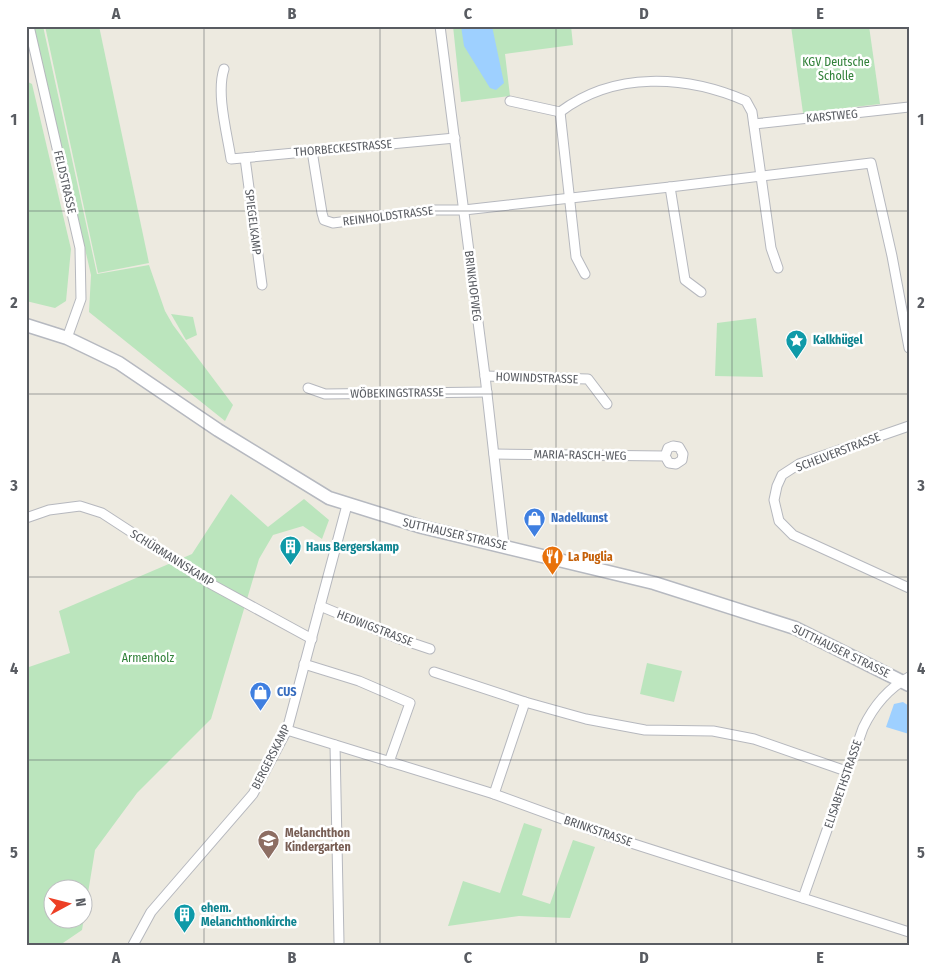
<svg xmlns="http://www.w3.org/2000/svg" width="935" height="971" viewBox="0 0 935 971" font-family="'Fira Sans Condensed',sans-serif">
<rect width="100%" height="100%" fill="#edeae0"/>
<g fill="#bbe5bd" fill-rule="evenodd">
<polygon points="34,26 43,26 97,274 149,265 165,311 173,325 233,405 225,421 89,312 91,275"/>
<polygon points="45,26 99,26 149,263 98,273"/>
<polygon points="453,26 571,26 573,45 505,54 510,96 461,102"/>
<polygon points="791,26 869,26 880,104 803,113"/>
<polygon points="26,81 32,84 71,249 66,301 55,308 26,301"/>
<polygon points="171,314 193,317 197,335 186,340"/>
<polygon points="756,318 763,377 715,376 717,323"/>
<path d="M 231,494 L 268,527 L 304,499 L 329,520 L 322,539 L 303,526 L 273,535 L 259,559 L 211,719 L 137,793 L 95,850 L 82,930 L 60,945 L 26,945 L 26,668 L 70,653 L 59,611 L 192,554 ZM 52,888 L 82,888 L 82,918 L 52,918 Z"/>
<polygon points="647,663 682,671 674,702 640,694"/>
<polygon points="524,823 542,829 522,895 550,904 573,840 595,847 570,918 519,916 448,926 463,881 500,893"/>
</g>
<g fill="#9ed0ff">
<polygon points="461,26 492,26 504,83 496,90 490,88 464,46"/>
<polygon points="903,702 909,706 909,734 886,727 894,704"/>
</g>
<g fill="none" stroke-linecap="round" stroke-linejoin="round">
<defs>
<g id="street">
<polyline points="29,26 80,248 81,299 67,338"/>
<polyline points="440,26 485,376 504,545"/>
<path d="M 224,69 C 216,93 227,133 231,159 L 455,138"/>
<path d="M 510,101 L 560,112 C 614,71 686,75 746,101 L 752,112 L 771,248 L 778,268"/>
<polyline points="560,112 576,257 585,274"/>
<polyline points="754,124 909,107"/>
<polyline points="312,151 322,213 324,220 333,223 432,210 464,210 670,187"/>
<polyline points="245,158 262,285"/>
<polyline points="701,292 685,280 670,187 871,163 892,256 909,348"/>
<polyline points="485,376 588,379 607,404"/>
<polyline points="308,388 325,394 487,392"/>
<polyline points="909,426 799,464 782,475 777,486 774,500 779,521 793,535 909,588"/>
<polyline points="494,454 665,456 669,463 676,464 682,460 683,454 679,447 673,446 668,448 665,456"/>
<polyline points="26,518 49,510 80,506 102,513 211,584 312,639"/>
<polyline points="320,606 397,638 430,649"/>
<polyline points="304,664 359,681 410,703 389,762"/>
<polyline points="434,672 525,702"/>
<polyline points="287,730 494,794 609,836 909,932"/>
<polyline points="335,745 339,942"/>
<polyline points="494,794 525,702 586,719 645,730 713,731 754,739 846,771"/>
<path d="M 803,898 L 863,728 C 873,707 887,689 909,677"/>
<polyline points="133,945 151,912 253,794 287,730 347,505"/>
</g>
<polyline id="secondary" points="26,325 67,338 119,363 218,430 329,498 422,527 654,583 795,628 909,685"/>
</defs>
<use href="#street" stroke="#b6b8be" stroke-width="11"/>
<use href="#secondary" stroke="#b6b9c0" stroke-width="15"/>
<use href="#street" stroke="#fff" stroke-width="9"/>
<use href="#secondary" stroke="#fff" stroke-width="12"/>
</g>
<path fill="none" stroke="#595c62" stroke-width="1" stroke-opacity="0.55" d="M 204,26 L 204,945M 380,26 L 380,945M 556,26 L 556,945M 732,26 L 732,945M 26,211 L 909,211M 26,394 L 909,394M 26,577 L 909,577M 26,760 L 909,760"/>
<defs>
<symbol id="sight-pin" viewBox="-11 -11 22 30"><path d="M0 17L-7.5 6A9.5 9.5 0 1 1 7.5 6Z" fill="#0f9aa8" stroke="#fff"/><path d="M0-6L1.8-2.2L6-1.7L2.9 1.2L3.7 5.4L0 3.3L-3.7 5.4L-2.9 1.2L-6-1.7L-1.8-2.2Z" fill="#fff"/></symbol>
<symbol id="shop-pin" viewBox="-11 -11 22 30"><path d="M0 17L-7.5 6A9.5 9.5 0 1 1 7.5 6Z" fill="#3f7fe0" stroke="#fff"/><path d="M-5-2.5h2.3a2.7 3.5 0 0 1 5.4 0H5L5.5 6h-11ZM-1.5-2.5h3a1.5 2.3 0 0 0-3 0Z" fill="#fff"/></symbol>
<symbol id="building-pin" viewBox="-11 -11 22 30"><path d="M0 17L-7.5 6A9.5 9.5 0 1 1 7.5 6Z" fill="#0f9aa8" stroke="#fff"/><path d="M-4-6H4V6H1V3H-1V6H-4ZM-2.5-4.3h1.7v1.8h-1.7ZM.8-4.3h1.7v1.8H.8ZM-2.5-1h1.7V.8h-1.7ZM.8-1h1.7V.8H.8Z" fill="#fff"/></symbol>
<symbol id="restaurant-pin" viewBox="-11 -11 22 30"><path d="M0 17L-7.5 6A9.5 9.5 0 1 1 7.5 6Z" fill="#e8710a" stroke="#fff"/><path d="M-5-6h1v4h1v-4h1v4h1v-4h1v5L-1.5 .5V6h-2V.5L-5-1ZM5-6V6H3V1.5H1.5Q1.5-4 5-6Z" fill="#fff"/></symbol>
<symbol id="school-pin" viewBox="-11 -11 22 30"><path d="M0 17L-7.5 6A9.5 9.5 0 1 1 7.5 6Z" fill="#8d6e63" stroke="#fff"/><path d="M0-5L7-2L0 1L-7-2ZM-4 1L0 2.5L4 1V4Q0 6-4 4Z" fill="#fff"/></symbol>
</defs>
<g fill-rule="evenodd">
<use href="#sight-pin" x="784" y="328" width="25" height="34"/>
<use href="#shop-pin" x="522" y="506" width="25" height="34"/>
<use href="#building-pin" x="278" y="534" width="25" height="34"/>
<use href="#restaurant-pin" x="540" y="544" width="25" height="34"/>
<use href="#shop-pin" x="248" y="680" width="25" height="34"/>
<use href="#school-pin" x="256" y="828" width="25" height="34"/>
<use href="#building-pin" x="172" y="902" width="25" height="34"/>
</g>
<g text-anchor="middle" dominant-baseline="central" stroke-width="5" stroke-linejoin="round" paint-order="stroke">
<g font-size="12" fill="#318139" stroke="#fff">
<text x="836" y="62">KGV Deutsche<tspan x="836" dy="14">Scholle</tspan></text>
<text x="148" y="658">Armenholz</text>
</g>
<g font-size="12" fill="#595c62" stroke="#fff">
<text transform="translate(832 116) rotate(-5)">KARSTWEG</text>
<text transform="translate(343 148) rotate(-5)">THORBECKESTRASSE</text>
<text transform="translate(65 182) rotate(77)">FELDSTRASSE</text>
<text transform="translate(388 216) rotate(-7)">REINHOLDSTRASSE</text>
<text transform="translate(253 222) rotate(83)">SPIEGELKAMP</text>
<text transform="translate(473 286) rotate(83)">BRINKHOFWEG</text>
<text transform="translate(537 378) rotate(2)">HOWINDSTRASSE</text>
<text transform="translate(397 393) rotate(-1)">WÖBEKINGSTRASSE</text>
<text transform="translate(838 452) rotate(-21)">SCHELVERSTRASSE</text>
<text transform="translate(580 455) rotate(1)">MARIA-RASCH-WEG</text>
<text transform="translate(455 534) rotate(13)">SUTTHAUSER STRASSE</text>
<text transform="translate(172 558) rotate(32)">SCHÜRMANNSKAMP</text>
<text transform="translate(375 628) rotate(21)">HEDWIGSTRASSE</text>
<text transform="translate(841 651) rotate(26)">SUTTHAUSER STRASSE</text>
<text transform="translate(271 757) rotate(-63)">BERGERSKAMP</text>
<text transform="translate(843 784) rotate(-71)">ELISABETHSTRASSE</text>
<text transform="translate(598 831) rotate(19)">BRINKSTRASSE</text>
</g>
<g font-size="12" font-weight="bold" fill="#0d838f" stroke="#fff" text-anchor="start">
<text x="813" y="340">Kalkhügel</text>
<text x="306" y="547">Haus Bergerskamp</text>
<text x="201" y="908">ehem.<tspan x="201" dy="14">Melanchthonkirche</tspan></text>
</g>
<g font-size="12" font-weight="bold" fill="#366cbe" stroke="#fff" text-anchor="start">
<text x="551" y="518">Nadelkunst</text>
<text x="277" y="692">CUS</text>
</g>
<g font-size="12" font-weight="bold" fill="#c56008" stroke="#fff" text-anchor="start">
<text x="568" y="557">La Puglia</text>
</g>
<g font-size="12" font-weight="bold" fill="#785e54" stroke="#fff" text-anchor="start">
<text x="285" y="833">Melanchthon<tspan x="285" dy="14">Kindergarten</tspan></text>
</g>
</g>
<rect width="935" height="971" fill="none" stroke="#ffffff" stroke-width="55"/>
<g transform="translate(68 904) rotate(83)"><circle r="24" fill="#ffffff" stroke="#bdbec0"/>
<path d="M0-4L9 19L0 12L-9 19Z" fill="#ed3f25"/>
<text y="-8" font-size="14" font-weight="bold" text-anchor="middle" fill="#595c62">N</text>
</g>
<rect x="28" y="28" width="880" height="916" fill="none" stroke="#595c62" stroke-width="2"/>
<g font-size="16" text-anchor="middle" font-weight="bold" fill="#595c62">
<text x="116" y="19">A</text>
<text x="292" y="19">B</text>
<text x="468" y="19">C</text>
<text x="644" y="19">D</text>
<text x="820" y="19">E</text>
<text x="14" y="125">1</text>
<text x="921" y="125">1</text>
<text x="14" y="308">2</text>
<text x="921" y="308">2</text>
<text x="14" y="491">3</text>
<text x="921" y="491">3</text>
<text x="14" y="674">4</text>
<text x="921" y="674">4</text>
<text x="14" y="858">5</text>
<text x="921" y="858">5</text>
<text x="116" y="963">A</text>
<text x="292" y="963">B</text>
<text x="468" y="963">C</text>
<text x="644" y="963">D</text>
<text x="820" y="963">E</text>
</g>
</svg>
